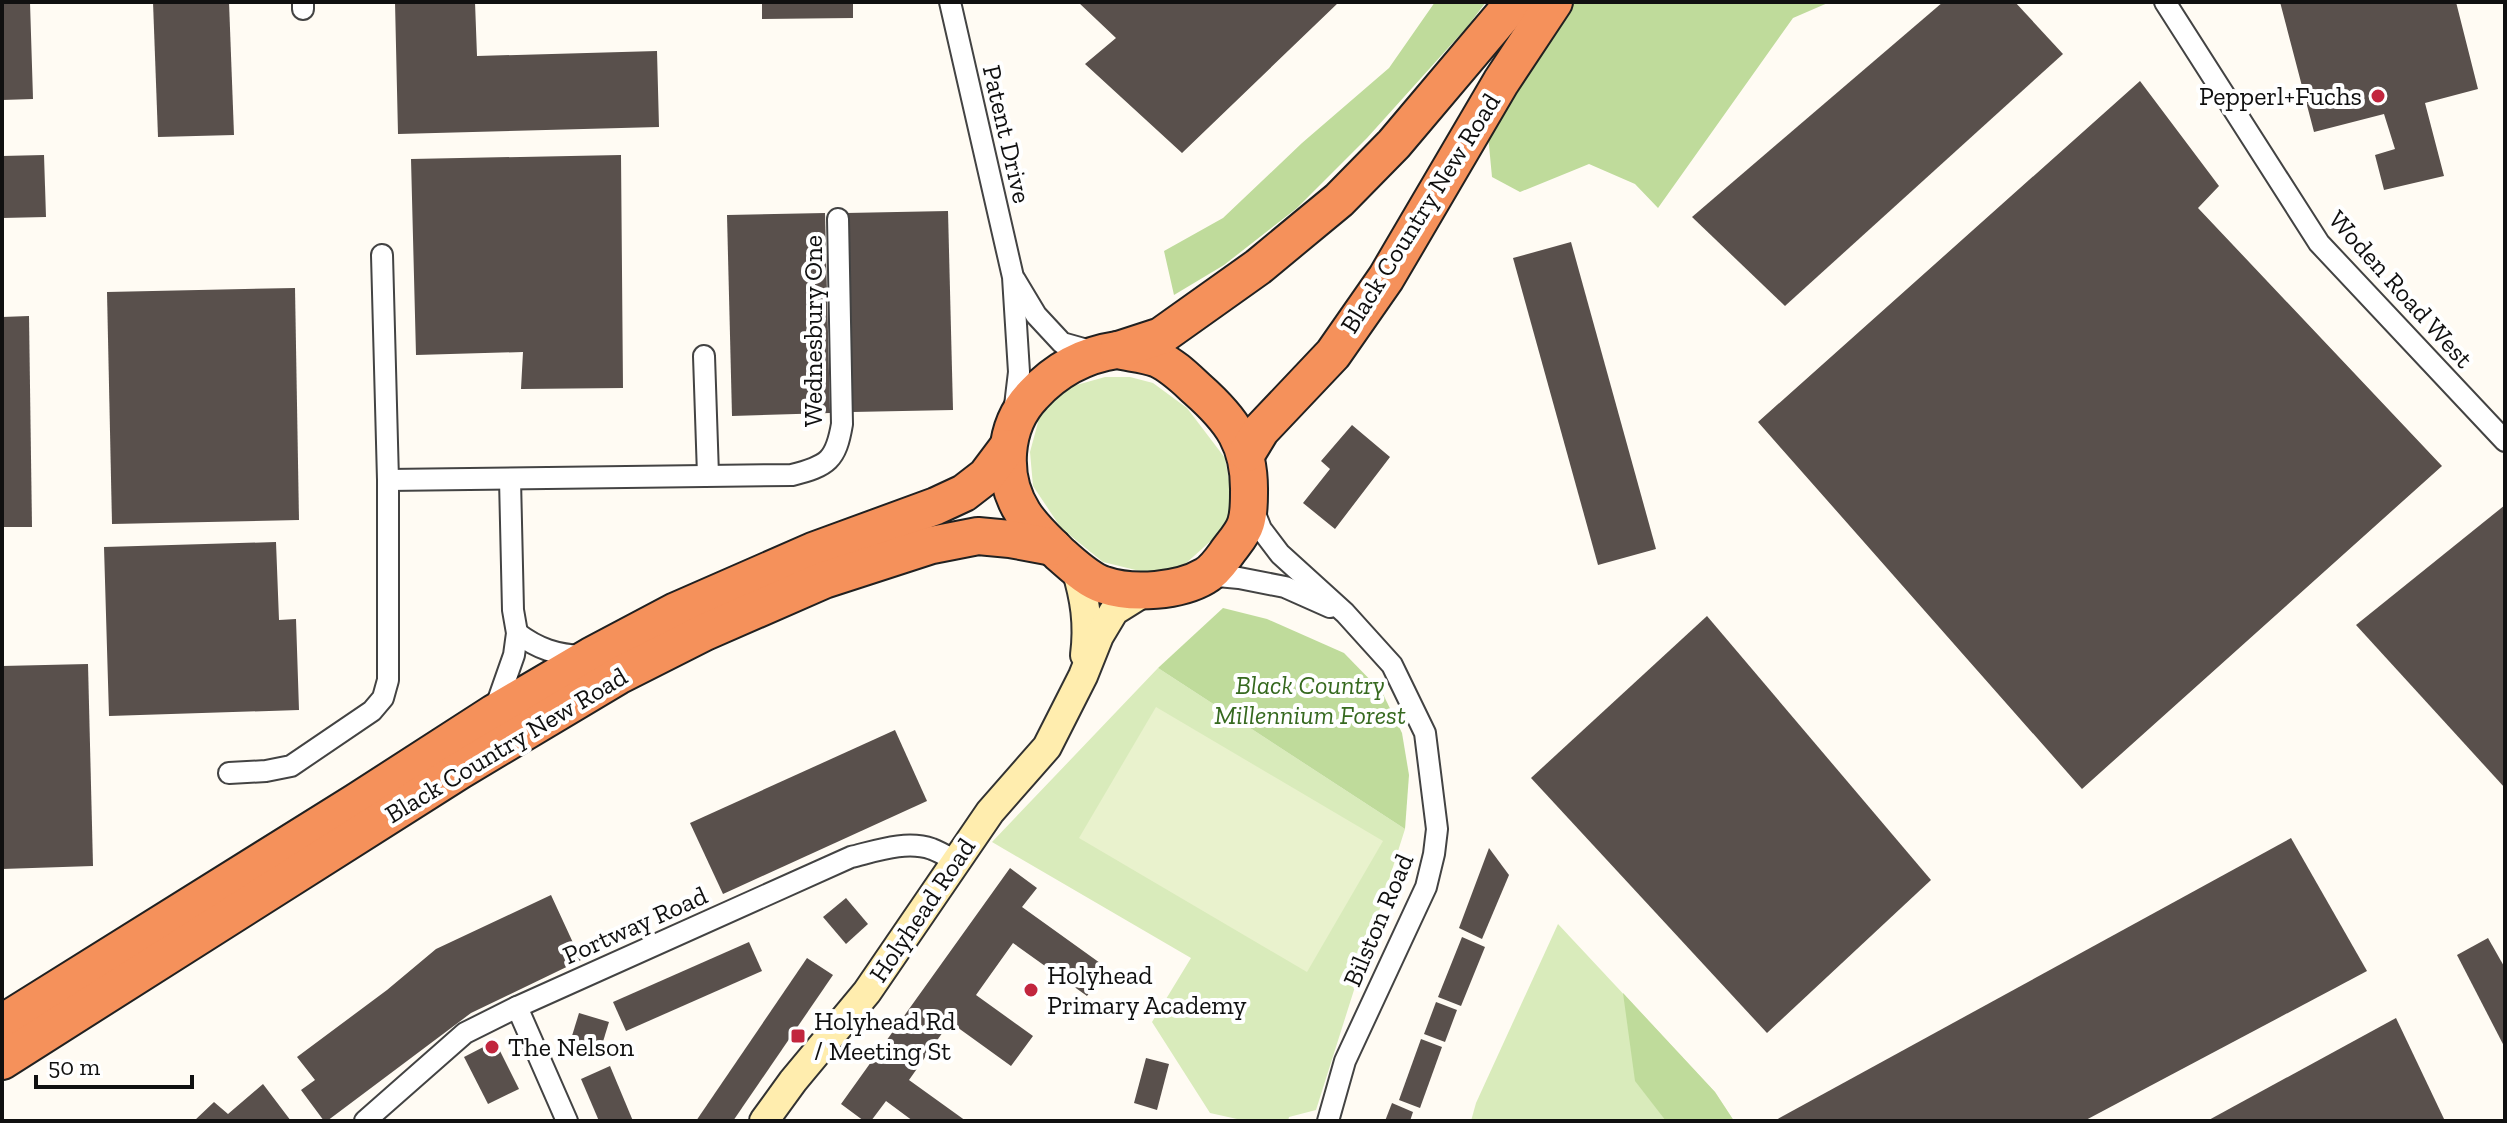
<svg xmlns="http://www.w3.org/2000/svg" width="2507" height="1123" viewBox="0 0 2507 1123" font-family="'Zilla Slab',serif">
<rect width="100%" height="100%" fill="#fffbf3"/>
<g fill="#d9ebbb">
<polygon points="1105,377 1130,377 1153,383 1187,408 1225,458 1233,503 1225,528 1183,566 1152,574 1103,562 1061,528 1033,486 1030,452 1041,411 1073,386"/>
<polygon points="1158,668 1405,829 1316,1110 1289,1117 1288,1121 1246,1121 1210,1113 1152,1022 1191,958 992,842"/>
<polygon points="1558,924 1715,1092 1734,1121 1471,1121 1476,1103"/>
</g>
<g fill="#bfdb9b">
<polygon points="1435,2 1486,2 1467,27 1367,138 1297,208 1224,265 1174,295 1164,251 1223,218 1302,143 1389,68"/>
<polygon points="1574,2 1830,2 1793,18 1658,208 1635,184 1589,164 1520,192 1492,177 1488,135"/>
<polygon points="1223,608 1267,619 1344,653 1382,692 1402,733 1409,775 1405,829 1158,668"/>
<polygon points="1623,993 1715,1092 1734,1121 1666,1121 1635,1081"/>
</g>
<polygon fill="#e9f2cd" points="1156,707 1383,841 1307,972 1079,838"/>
<g fill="#59504c">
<polygon points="2,2 30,2 33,99 2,100"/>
<polygon points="153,2 229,2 234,135 158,137"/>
<polygon points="395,2 475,2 477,56 657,51 659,127 398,134"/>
<polygon points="762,2 853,2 853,18 762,19"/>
<polygon points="1078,2 1339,2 1182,153 1085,64 1116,38"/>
<polygon points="1943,2 2015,2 2063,54 1785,306 1692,217"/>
<polygon points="2280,2 2456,2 2478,89 2425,103 2444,176 2384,190 2375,155 2395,149 2384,114 2314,132"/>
<polygon points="2140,81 2219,186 2198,208 2442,466 2082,789 1758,422"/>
<polygon points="44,155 46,217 2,218 2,156"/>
<polygon points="621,155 623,388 521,389 523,352 416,355 411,159"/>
<polygon points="948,211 953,410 852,412 846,213"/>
<polygon points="825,213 830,413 732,416 727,215"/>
<polygon points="1571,242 1656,549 1598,565 1513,258"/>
<polygon points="295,288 299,520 112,524 107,292"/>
<polygon points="29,316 32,527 2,527 2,317"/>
<polygon points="1352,425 1390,457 1335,529 1303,503 1330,469 1321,461"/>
<polygon points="2505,505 2505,788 2356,625"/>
<polygon points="276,542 279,620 296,619 299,710 109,716 104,547"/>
<polygon points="1707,616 1931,880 1767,1033 1531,778"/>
<polygon points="88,664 93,866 2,869 2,666"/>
<polygon points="895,730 927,801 723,894 690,823"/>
<polygon points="2291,838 2367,971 2084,1121 1774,1121"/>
<polygon points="1489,848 1509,875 1482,939 1459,928"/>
<polygon points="1010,868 1037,888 1022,907 1107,968 1087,996 1013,943 976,995 1033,1036 1011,1066 950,1022 909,1080 966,1121 913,1121 886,1101 871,1121 864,1121 841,1104"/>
<polygon points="551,895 581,960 471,1013 327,1121 324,1121 301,1090 315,1080 297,1057 387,990 436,949"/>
<polygon points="846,898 868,924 846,944 823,917"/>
<polygon points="1462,937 1485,947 1461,1006 1438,997"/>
<polygon points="2488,938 2505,968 2505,1048 2457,955"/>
<polygon points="749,942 762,971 626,1031 613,1002"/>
<polygon points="807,958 833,975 733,1121 696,1121"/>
<polygon points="1436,1002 1457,1010 1445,1042 1424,1034"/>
<polygon points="579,1013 609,1022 598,1058 568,1049"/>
<polygon points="2396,1018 2445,1121 2207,1121"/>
<polygon points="1421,1039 1442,1047 1420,1108 1399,1100"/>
<polygon points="495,1041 519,1089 488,1104 464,1057"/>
<polygon points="1146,1058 1169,1064 1157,1110 1134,1103"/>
<polygon points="610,1066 633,1121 599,1121 581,1079"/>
<polygon points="263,1084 291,1121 194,1121 214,1102 228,1114"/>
<polygon points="1392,1103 1413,1112 1410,1121 1385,1121"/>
</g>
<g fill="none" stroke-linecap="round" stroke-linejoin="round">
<defs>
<g id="street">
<polyline points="303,2 303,9"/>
<polyline points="950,2 1013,277 1019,372 1014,414"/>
<polyline points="2165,2 2319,243 2505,441"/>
<polyline points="1015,280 1036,315 1062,343 1094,352"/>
<polyline points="704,356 708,475"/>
<path d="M 388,480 L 792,475 C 828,466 836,460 842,424 L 838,219"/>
<polyline points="1252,506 1261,529 1280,554 1345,613 1392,665 1425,733 1437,829 1434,854 1426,887 1345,1061 1328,1121"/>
<polyline points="1207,575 1239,578 1285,587 1330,607"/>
<path d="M 517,633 C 538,649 557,655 583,656"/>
<polyline points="495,709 514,655 517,633 513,610 510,479"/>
<polyline points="229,773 266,771 291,766 372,711 383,698 388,680 388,480 382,255"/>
<polyline points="517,1007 567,1121"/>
<path d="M 365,1121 L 465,1033 L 517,1007 L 851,857 C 876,851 906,840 932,849 C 940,852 948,857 955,861"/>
</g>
<g id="secondary">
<path d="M 1076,569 C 1085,598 1089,624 1085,655"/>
<polyline points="764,1121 793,1081 867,992 990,812 1047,747 1083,676 1099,636 1114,611 1146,591"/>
</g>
<g id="highway">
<path d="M 1117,350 C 1130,353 1146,354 1158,359 C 1173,366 1185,378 1197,389 C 1232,420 1250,444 1249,493 C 1249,502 1249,514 1246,523 C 1243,534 1232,545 1226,554 C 1221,561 1214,571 1205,576 C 1180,591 1133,595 1104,585 C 1088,580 1073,565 1060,554 C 1047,541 1033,529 1023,513 C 1000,477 1003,426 1033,395 C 1056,370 1083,355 1117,350 Z"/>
<polyline points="1118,350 1161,336 1258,267 1339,200 1394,144 1514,2"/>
<polyline points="1247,453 1261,430 1333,354 1386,278 1501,82 1554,2"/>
<polyline points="2,1023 356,802 494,713 591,656 676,611 813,551 936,506 964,493 986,476 1007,448"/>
<polyline points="2,1061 459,771 618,676 705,632 824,580 932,545 978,536 1010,539 1053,547"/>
</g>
</defs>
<use href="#street" stroke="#434343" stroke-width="24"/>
<use href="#secondary" stroke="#323232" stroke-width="32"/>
<use href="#highway" stroke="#212121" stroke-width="40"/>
<use href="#street" stroke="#fff" stroke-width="20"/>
<use href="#secondary" stroke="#ffedae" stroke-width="28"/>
<use href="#highway" stroke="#f5915b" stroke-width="36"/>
</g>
<g fill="#c2263e" stroke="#fff" stroke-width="3">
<circle cx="2378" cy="96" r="8"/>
<circle cx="1031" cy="990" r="8"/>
<rect x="790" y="1028" width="16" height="16" rx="4"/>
<circle cx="492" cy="1047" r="8"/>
</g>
<g text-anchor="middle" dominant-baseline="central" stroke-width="8" stroke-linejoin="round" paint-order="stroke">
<g font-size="26" fill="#101010" stroke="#fff" text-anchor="start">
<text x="2362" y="96" text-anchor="end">Pepperl+Fuchs</text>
<text x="1047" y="975">Holyhead<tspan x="1047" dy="30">Primary Academy</tspan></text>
<text x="814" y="1021">Holyhead Rd<tspan x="814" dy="30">/ Meeting St</tspan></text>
<text x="508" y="1047">The Nelson</text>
</g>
<g font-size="26" fill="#101010" stroke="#fff">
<text transform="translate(1007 134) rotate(77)">Patent Drive</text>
<text transform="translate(1420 213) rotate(-58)">Black Country New Road</text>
<text transform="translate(2401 289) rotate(48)">Woden Road West</text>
<text transform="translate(813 331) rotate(-90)">Wednesbury One</text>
<text transform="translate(506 745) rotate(-31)">Black Country New Road</text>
<text transform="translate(922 910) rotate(-56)">Holyhead Road</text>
<text transform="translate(1378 920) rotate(-67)">Bilston Road</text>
<text transform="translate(635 925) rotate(-24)">Portway Road</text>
</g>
<g font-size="26" font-style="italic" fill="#36691f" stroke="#fff">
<text x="1310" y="685">Black Country<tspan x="1310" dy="30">Millennium Forest</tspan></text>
</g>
</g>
<rect width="2507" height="1123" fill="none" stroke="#101010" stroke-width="8"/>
<path d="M36 1075v12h156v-12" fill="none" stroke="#101010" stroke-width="4"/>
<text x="48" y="1075" font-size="24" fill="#101010" stroke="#ffffff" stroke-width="6" paint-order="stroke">50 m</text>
</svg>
